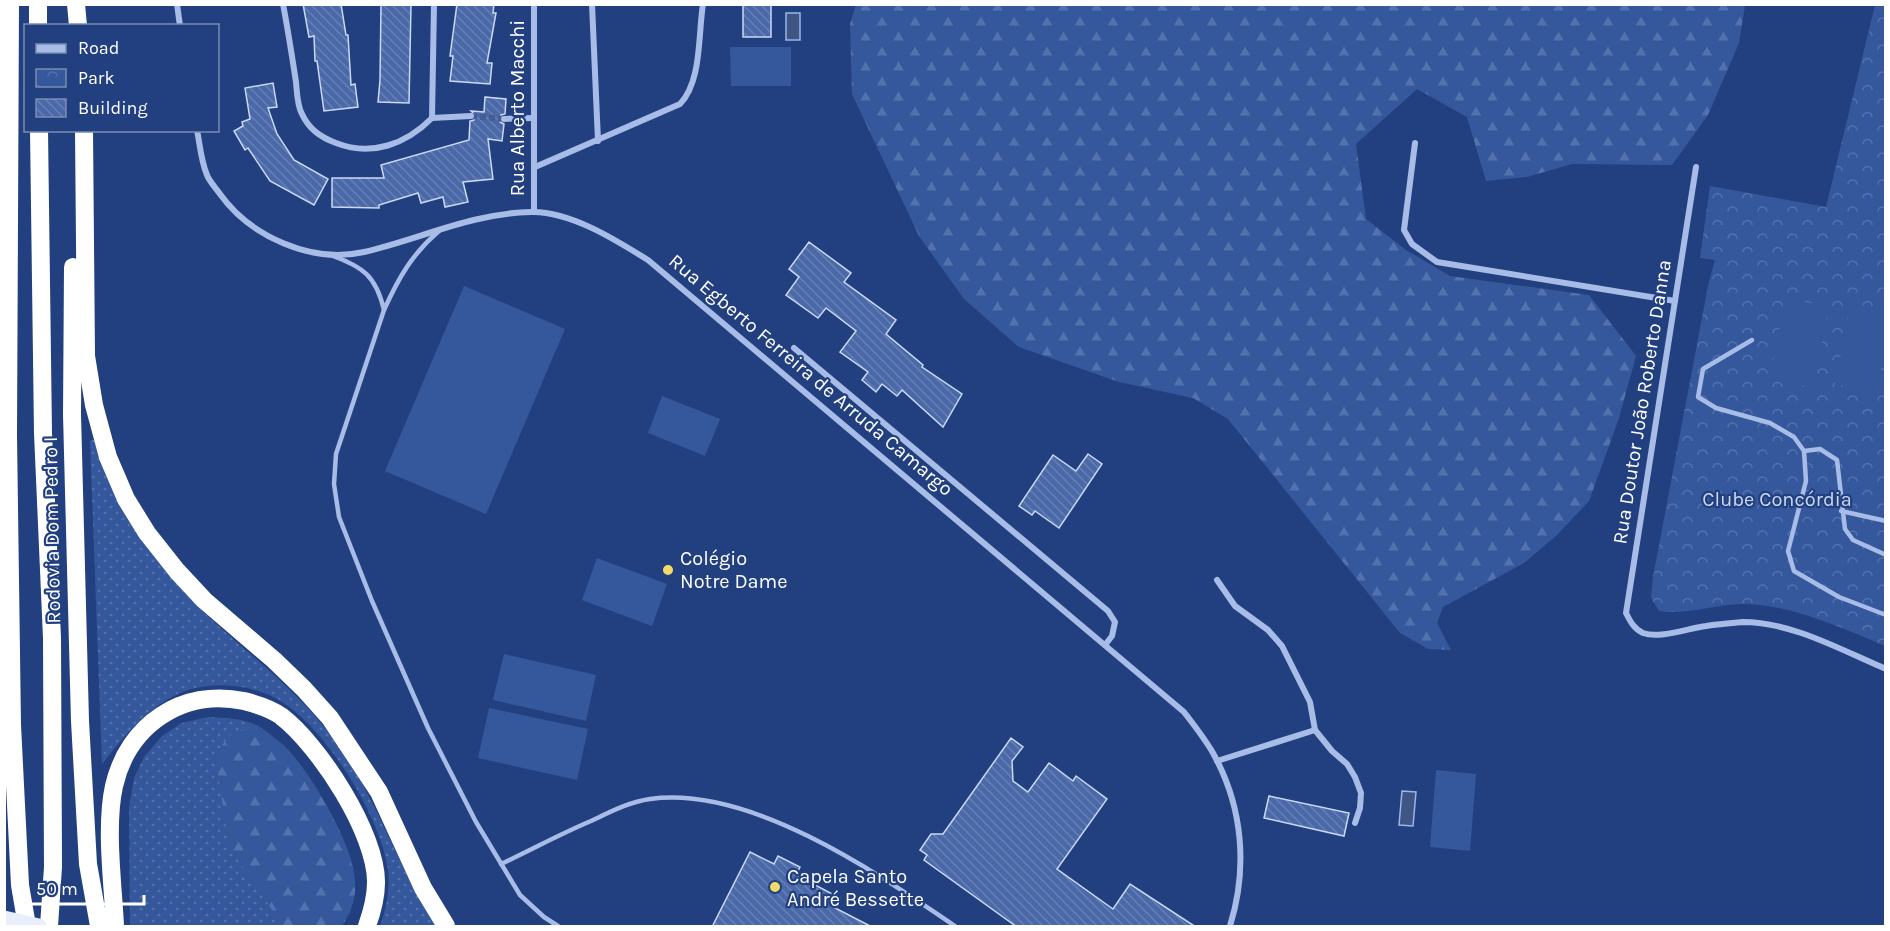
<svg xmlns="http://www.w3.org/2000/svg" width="1890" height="931" viewBox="0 0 1890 931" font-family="Karla,sans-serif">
<defs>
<pattern id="grass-dots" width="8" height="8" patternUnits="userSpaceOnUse" patternTransform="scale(1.5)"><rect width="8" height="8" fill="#35589d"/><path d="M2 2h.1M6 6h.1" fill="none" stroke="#5371ac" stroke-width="1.8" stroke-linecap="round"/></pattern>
<pattern id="forest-firs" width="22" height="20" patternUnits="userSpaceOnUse" patternTransform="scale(1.5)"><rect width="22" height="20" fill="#35589d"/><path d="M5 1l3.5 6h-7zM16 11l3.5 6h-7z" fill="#5371ac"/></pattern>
<pattern id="park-crowns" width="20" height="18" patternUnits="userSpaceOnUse" patternTransform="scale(1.5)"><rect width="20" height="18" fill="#35589d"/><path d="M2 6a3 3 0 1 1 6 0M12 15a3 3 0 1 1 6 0" fill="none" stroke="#5371ac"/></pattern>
<pattern id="building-back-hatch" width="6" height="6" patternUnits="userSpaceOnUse" patternTransform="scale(1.5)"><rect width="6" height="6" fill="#4b69a8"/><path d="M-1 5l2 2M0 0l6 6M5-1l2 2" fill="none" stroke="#6680b5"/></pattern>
</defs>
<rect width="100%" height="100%" fill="#22407f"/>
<g fill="url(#grass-dots)">
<path d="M 95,439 C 117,484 136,536 169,575 C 219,636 289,677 336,742 C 378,800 398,868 436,926 L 380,926 C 387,907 391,885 387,864 C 377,812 330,737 287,705 C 257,684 211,679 178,694 C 145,709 125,736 102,764 L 90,441 Z"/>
<path d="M 208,717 C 224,718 244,718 258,726 C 268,732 282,743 290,752 C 314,781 358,850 355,888 C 355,902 349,915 342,926 L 130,926 L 129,808 L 134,778 L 144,757 L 162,736 L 182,723 Z"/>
</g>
<g fill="url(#forest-firs)">
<polygon points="856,4 1745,4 1745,5 1739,43 1708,115 1672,165 1572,164 1527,177 1486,181 1467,117 1417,89 1356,144 1366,219 1406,250 1450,276 1589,295 1636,356 1619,418 1589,501 1556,536 1524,563 1443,607 1437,623 1451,650 1428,649 1400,633 1228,419 1193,398 1119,382 1019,347 964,299 919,236 852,94 850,24"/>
<path d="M 257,725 C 267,733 280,741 289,751 C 315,779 354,847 355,886 C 356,894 352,904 350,913 L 328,926 L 283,926 L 229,847 L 215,754 L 231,734 Z"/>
</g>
<path fill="url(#park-crowns)" d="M 1875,5 L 1885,5 L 1885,646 C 1843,628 1787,603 1741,604 C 1713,605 1686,615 1659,611 L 1651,598 L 1653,577 L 1708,286 L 1715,260 L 1700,258 L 1710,186 L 1826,207 Z"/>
<g fill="#35589d">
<polygon points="730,47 791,47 791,86 731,86"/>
<polygon points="464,286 565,329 486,514 385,471"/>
<polygon points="1786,298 1829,307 1813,388 1769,379"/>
<polygon points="1851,303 1885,310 1885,346 1876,393 1835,384"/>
<polygon points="662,396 720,419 705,456 648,433"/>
<polygon points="597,558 667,584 652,626 582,600"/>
<polygon points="504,654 596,675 586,721 493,700"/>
<polygon points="489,708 588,729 577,780 478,758"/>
<polygon points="1436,770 1476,774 1470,851 1430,847"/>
</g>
<g fill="#3f5584" stroke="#9bb6e8" stroke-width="1.5">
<rect x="786" y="13" width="14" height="27"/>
<polygon points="1402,791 1416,792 1413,826 1399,825"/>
</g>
<g fill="url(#building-back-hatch)" stroke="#cad9f5" stroke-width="1.5">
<polygon points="303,4 341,4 346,35 348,35 351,85 355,84 358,107 324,111 317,61 315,61 314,36 309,37"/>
<polygon points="381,4 411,5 409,103 378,102 380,80"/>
<polygon points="457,4 494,4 493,13 496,13 487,63 492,63 490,84 450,81 453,56 450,56"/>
<rect x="743" y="4" width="28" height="33"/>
<polygon points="273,83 277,107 268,108 277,134 294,160 328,179 314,205 270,181 248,148 245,150 234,131 243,126 242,122 250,119 245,88"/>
<polygon points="485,97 506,99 505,114 501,115 499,119 500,122 504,124 502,141 488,139 493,179 463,182 468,202 445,207 443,197 421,203 418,193 379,205 379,208 332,207 332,178 384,178 381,165 469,140 470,121 474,120 476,116 471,111 484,112"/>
<polygon points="809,242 851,273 844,282 896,320 886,334 923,365 922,367 962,394 943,427 902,390 897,396 882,384 876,392 862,380 868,372 840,352 856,331 826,308 818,318 786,295 799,277 789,269"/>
<polygon points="1088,454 1102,464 1059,528 1035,511 1032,515 1019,506 1053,455 1076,471"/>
<polygon points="1011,738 1023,747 1012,761 1013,781 1028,792 1049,763 1073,781 1076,776 1107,799 1057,869 1113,909 1130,884 1196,927 1017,927 924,860 927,855 920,850 931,834 943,834"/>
<polygon points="1269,796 1349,813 1344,836 1264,818"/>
<polygon points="750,852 774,864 778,856 800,867 796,875 840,898 835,908 872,927 712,927"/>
</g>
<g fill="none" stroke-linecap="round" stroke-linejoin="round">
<polyline stroke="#435d92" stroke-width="6" stroke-dasharray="6 3" stroke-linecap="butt" points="471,116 504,119"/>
<g stroke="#a7bce7" stroke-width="4.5">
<path d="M 333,256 C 363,267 376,276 384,310 C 399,277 412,254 440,230"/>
<polyline points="384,310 336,454 334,484 339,517 372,601 428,728 476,822 520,895 544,917 558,926"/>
<polyline points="1752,340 1703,369 1698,397 1716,408 1770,423 1794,437 1804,451 1806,481 1788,551 1794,571 1839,597 1886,615"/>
<polyline points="1804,451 1820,449 1837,460 1845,529 1853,540 1886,555"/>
<polyline points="1841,511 1886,521"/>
<path d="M 501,864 C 531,850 560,834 591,821 C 610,812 629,802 650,799 C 750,785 877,873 955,926"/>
</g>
<g stroke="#a7bce7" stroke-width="6">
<polyline points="177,4 180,26"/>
<path d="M 283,4 C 288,30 292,56 296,82 C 297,92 297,105 302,114 C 309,129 320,137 336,143 C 372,157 406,144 432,118 L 471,116"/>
<polyline points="534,4 534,212"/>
<polyline points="592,4 598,141"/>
<polyline points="432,118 434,4"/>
<polyline points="504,119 534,118"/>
<path d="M 197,130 C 200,145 201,161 207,175 C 209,181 216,188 220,194 C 250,236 311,264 364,252 C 420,239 472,213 531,212 C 570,211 616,240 648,260 L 1184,712 C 1194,725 1205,739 1213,753 C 1243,807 1248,868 1230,926"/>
<polyline points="1415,143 1404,230 1412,244 1437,262 1675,301"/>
<path d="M 535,167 L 680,104 C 702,81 698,35 703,4"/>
<path d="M 1696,167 L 1626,613 C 1630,621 1634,629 1643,633 C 1660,639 1689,628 1706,626 C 1718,624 1731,623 1743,622 C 1792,622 1841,650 1886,669"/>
<polyline points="794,348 1108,611 1115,622 1112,636 1105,645"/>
<polyline points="1217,580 1235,606 1268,630 1282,646 1310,702 1315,730 1332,751 1347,764 1355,777 1361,793 1360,808 1355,823"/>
<polyline points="1217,761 1315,730"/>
</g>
<g stroke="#fff" stroke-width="18">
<polyline points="10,4 8,435 12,725 20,885 27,926"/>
<polyline points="38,4 38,26"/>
<polyline points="76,4 78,26"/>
<polyline points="39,130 43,433 52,638 53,867 49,926"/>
<polyline points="84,130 86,356 94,405 108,457 126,499 147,533 177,571 204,600 274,660 304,689 330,718 379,792 423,888 446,926"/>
<polyline points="73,267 72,414 80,721 88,864 99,926"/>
<path d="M 115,926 C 113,884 105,827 114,786 C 128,725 182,688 244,701 C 256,704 271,709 281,716 C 319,745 377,834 376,883 C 376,898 372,912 367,926"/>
</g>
<polyline stroke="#e9eefd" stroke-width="15" points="4,918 39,926"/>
</g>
<g fill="#f3db69" stroke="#22407f" stroke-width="2">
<circle cx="668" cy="570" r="6"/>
<circle cx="775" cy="887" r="6"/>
</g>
<g text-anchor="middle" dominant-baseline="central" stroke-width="4.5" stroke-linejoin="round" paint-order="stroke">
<g font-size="20" fill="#fff" stroke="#22407f">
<text transform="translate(517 108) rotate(-90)">Rua Alberto Macchi</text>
<text transform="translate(811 375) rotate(40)">Rua Egberto Ferreira de Arruda Camargo</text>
<text transform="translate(1642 402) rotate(-81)">Rua Doutor João Roberto Danna</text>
<text transform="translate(52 530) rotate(-91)">Rodovia Dom Pedro I</text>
</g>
<g font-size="20" fill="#cad9f5" stroke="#22407f">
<text x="1777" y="499">Clube Concórdia</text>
</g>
<g font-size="20" fill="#fff" stroke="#22407f" text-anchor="start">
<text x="680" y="558">Colégio<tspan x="680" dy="23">Notre Dame</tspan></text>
<text x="787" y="876">Capela Santo<tspan x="787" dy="23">André Bessette</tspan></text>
</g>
</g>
<rect width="1890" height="931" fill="none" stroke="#ffffff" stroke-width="12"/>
<rect x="24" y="24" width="195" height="108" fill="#22407f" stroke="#7a8cb2" stroke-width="1.5"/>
<rect x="36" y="44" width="30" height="9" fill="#a7bce7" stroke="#7a8cb2" stroke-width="1.5"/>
<text x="78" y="54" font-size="18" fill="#ffffff">Road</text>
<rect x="36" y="69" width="30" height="18" fill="url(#park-crowns)" stroke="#7a8cb2" stroke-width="1.5"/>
<text x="78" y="84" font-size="18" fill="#ffffff">Park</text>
<rect x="36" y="99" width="30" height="18" fill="url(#building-back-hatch)" stroke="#7a8cb2" stroke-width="1.5"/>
<text x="78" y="114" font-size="18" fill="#ffffff">Building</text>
<path d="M27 895v9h117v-9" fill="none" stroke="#ffffff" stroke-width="3"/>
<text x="36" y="895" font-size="18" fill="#ffffff" stroke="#22407f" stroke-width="4.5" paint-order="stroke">50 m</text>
</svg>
